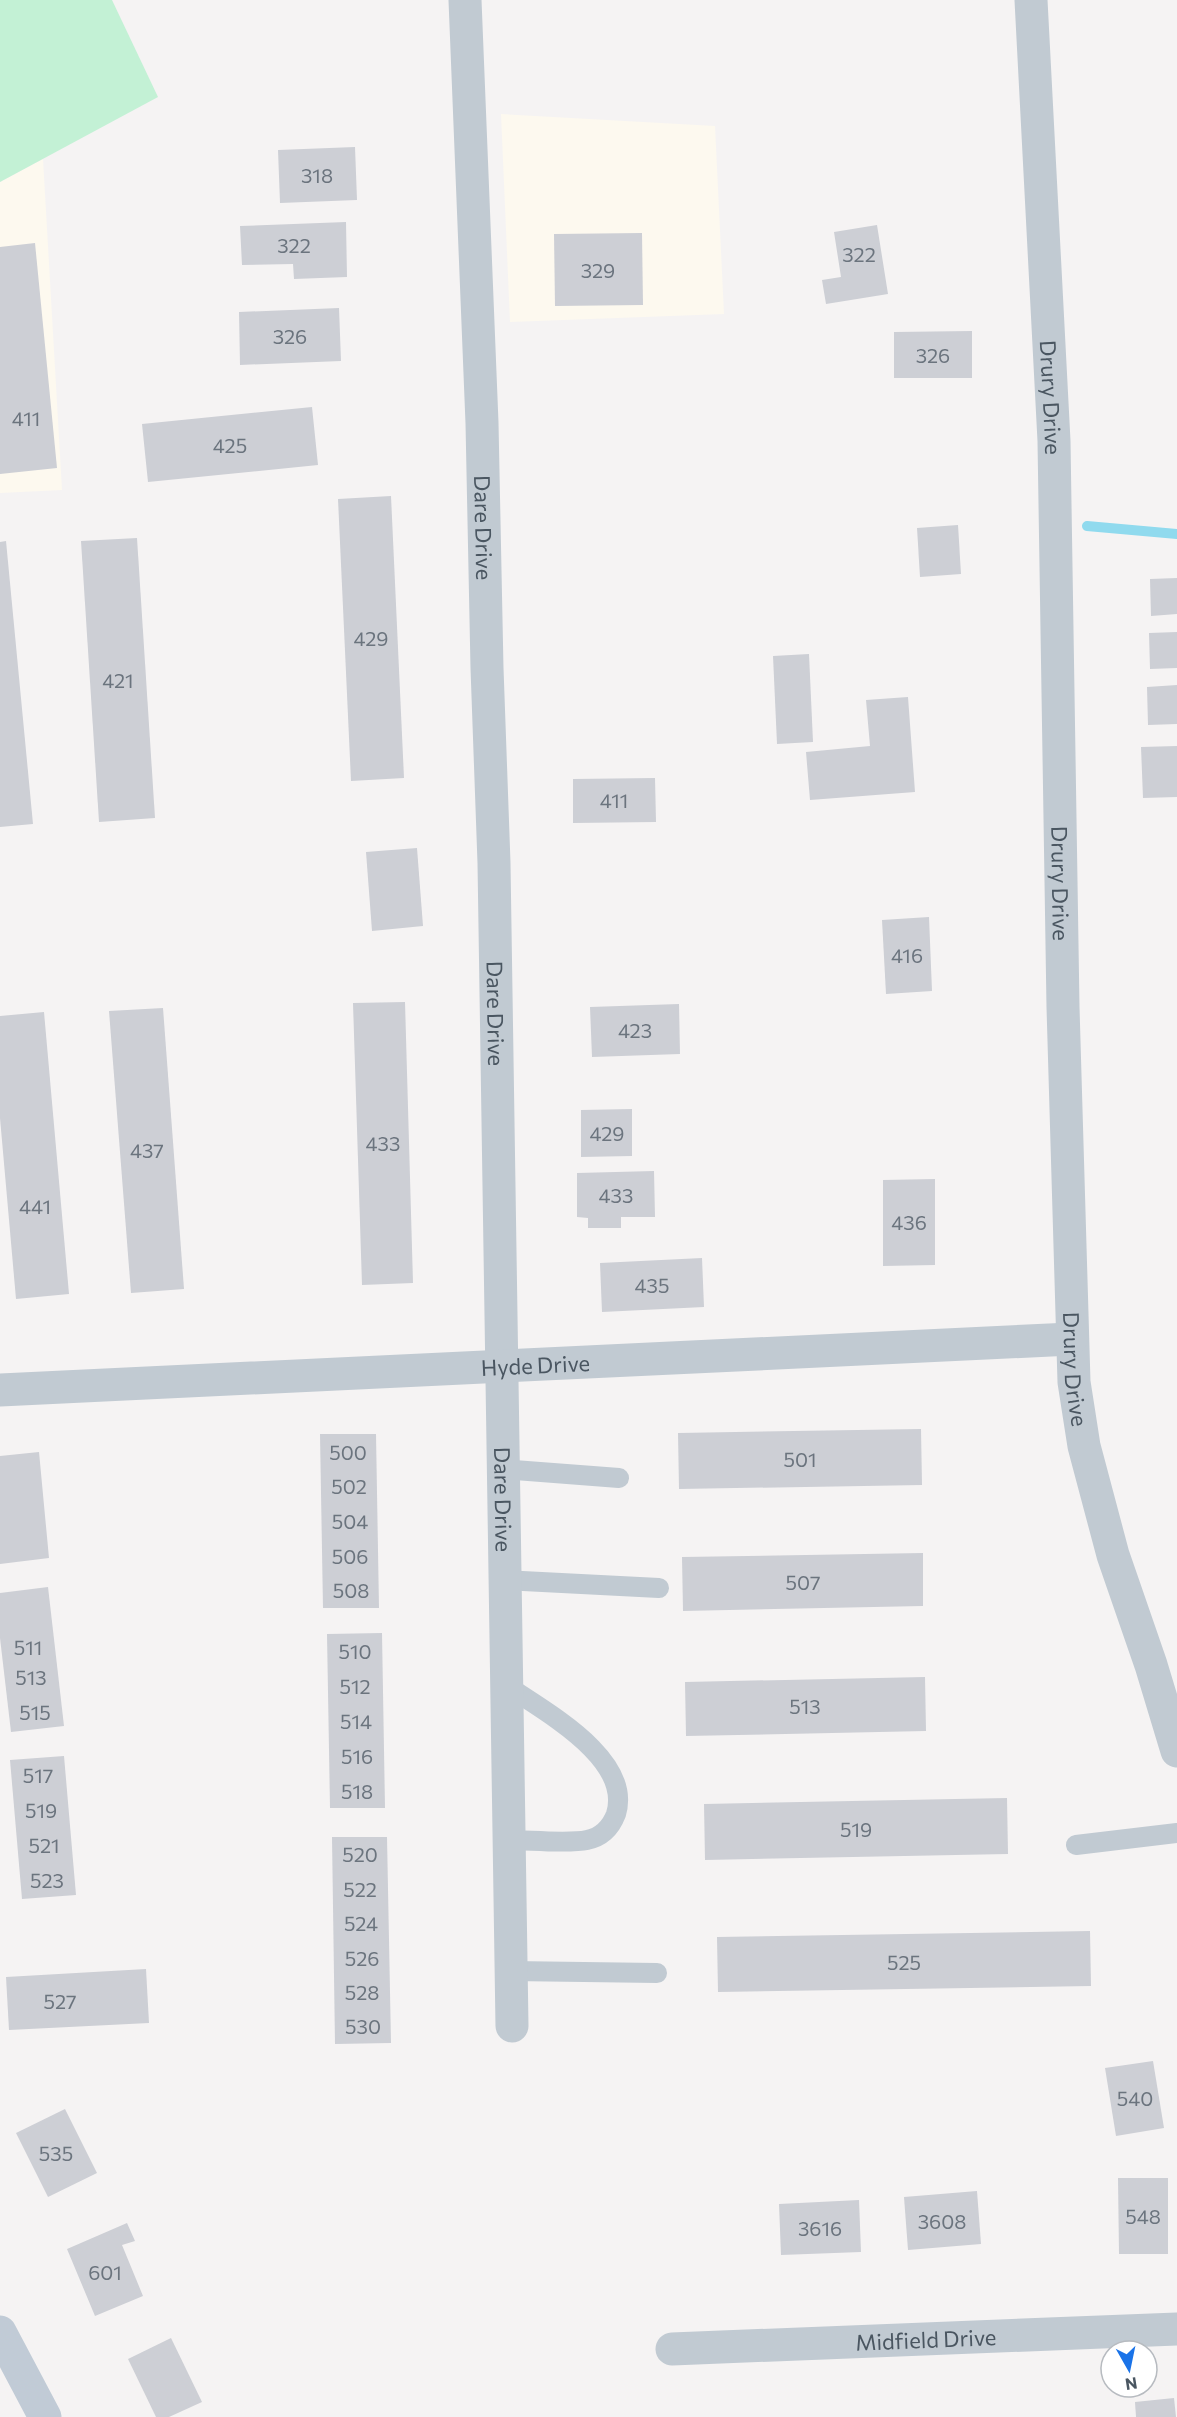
<svg xmlns="http://www.w3.org/2000/svg" width="1177" height="2417" viewBox="0 0 1177 2417" font-family="Commissioner,sans-serif">
<rect width="100%" height="100%" fill="#f5f3f3"/>
<g fill="#fdf9ef">
<polygon points="501,114 715,126 724,314 510,322"/>
<polygon points="43,159 62,490 0,493 0,182"/>
</g>
<polygon fill="#c3f1d5" points="0,0 112,0 158,97 0,182"/>
<g fill="none" stroke-linecap="round" stroke-linejoin="round">
<polyline stroke="#90daee" stroke-width="10" points="1087,526 1177,534"/>
</g>
<g fill="#cdcfd5">
<polygon points="355,147 357,200 280,203 278,150"/>
<polygon points="346,222 347,277 294,279 293,264 242,265 240,226"/>
<polygon points="877,225 888,294 826,304 822,280 841,277 834,232"/>
<polygon points="642,233 643,305 555,306 554,234"/>
<polygon points="35,243 57,468 0,474 0,247"/>
<polygon points="339,308 341,361 240,365 239,312"/>
<polygon points="972,331 972,378 894,378 894,332"/>
<polygon points="312,407 318,465 148,482 142,424"/>
<polygon points="391,496 404,778 351,781 338,499"/>
<polygon points="958,525 961,574 920,577 917,528"/>
<polygon points="137,538 155,818 99,822 81,541"/>
<polygon points="6,541 33,824 0,827 0,542"/>
<polygon points="1177,578 1177,614 1151,616 1150,579"/>
<polygon points="1177,632 1177,668 1150,669 1149,633"/>
<polygon points="809,654 813,742 777,744 773,656"/>
<polygon points="1177,685 1177,724 1148,725 1147,687"/>
<polygon points="908,697 915,792 810,800 806,752 870,746 866,700"/>
<polygon points="1177,746 1177,797 1143,798 1141,747"/>
<polygon points="655,778 656,822 573,823 573,779"/>
<polygon points="417,848 423,926 372,931 366,852"/>
<polygon points="929,917 932,991 886,994 882,920"/>
<polygon points="405,1002 413,1283 362,1285 353,1003"/>
<polygon points="679,1004 680,1054 592,1057 590,1007"/>
<polygon points="163,1008 184,1289 131,1293 109,1011"/>
<polygon points="44,1012 69,1294 16,1299 0,1118 0,1016"/>
<polygon points="632,1109 632,1156 581,1157 581,1110"/>
<polygon points="654,1171 655,1217 621,1217 621,1228 588,1228 588,1218 577,1217 577,1173"/>
<polygon points="935,1179 935,1265 883,1266 883,1180"/>
<polygon points="702,1258 704,1307 602,1312 600,1263"/>
<polygon points="921,1429 922,1485 679,1489 678,1433"/>
<polygon points="320,1434 376,1434 379,1608 323,1608"/>
<polygon points="39,1452 49,1558 0,1564 0,1456"/>
<polygon points="923,1553 923,1606 683,1611 682,1557"/>
<polygon points="48,1587 64,1726 11,1732 0,1638 0,1593"/>
<polygon points="382,1633 385,1808 330,1808 327,1634"/>
<polygon points="925,1677 926,1731 686,1736 685,1682"/>
<polygon points="64,1756 76,1895 22,1899 10,1760"/>
<polygon points="1007,1798 1008,1854 705,1860 704,1804"/>
<polygon points="332,1837 387,1837 391,2043 335,2044"/>
<polygon points="1090,1931 1091,1986 718,1992 717,1937"/>
<polygon points="146,1969 149,2023 9,2030 6,1977"/>
<polygon points="1153,2061 1164,2128 1116,2136 1105,2068"/>
<polygon points="65,2109 97,2173 48,2197 16,2133"/>
<polygon points="1118,2178 1168,2178 1168,2254 1119,2254"/>
<polygon points="977,2191 981,2244 908,2250 904,2197"/>
<polygon points="859,2200 861,2252 781,2255 779,2204"/>
<polygon points="127,2223 135,2241 122,2245 143,2296 95,2316 67,2249"/>
<polygon points="171,2338 202,2402 169,2417 156,2417 128,2359"/>
<polygon points="1174,2398 1176,2417 1136,2417 1135,2402"/>
</g>
<g fill="none" stroke-linecap="round" stroke-linejoin="round">
<g stroke="#c1cad2" stroke-width="20">
<polyline points="502,1469 619,1478"/>
<polyline points="504,1580 659,1588"/>
<path d="M 506,1685 C 543,1711 633,1758 616,1814 C 611,1827 602,1837 587,1840 C 569,1844 529,1840 509,1840"/>
<polyline points="1076,1845 1177,1833"/>
<polyline points="511,1971 657,1973"/>
</g>
<g stroke="#c1cad2" stroke-width="33">
<path id="s1" d="M 465,0 L 482,423 L 487,668 L 494,863 L 512,2026"/>
<path id="s2" d="M 1031,0 L 1054,441 L 1063,1007 L 1074,1382 L 1084,1446 L 1113,1555 L 1151,1665 L 1177,1751"/>
<path id="s3" d="M 0,1390 L 1071,1339"/>
<path id="s4" d="M 672,2349 L 1177,2329"/>
</g>
<polyline stroke="#c1cbd6" stroke-width="33" points="0,2332 45,2417"/>
</g>
<g text-anchor="middle" dominant-baseline="central" stroke-width="5" stroke-linejoin="round" paint-order="stroke">
<g font-size="20" fill="#6b747e">
<text x="317" y="175">318</text>
<text x="294" y="245">322</text>
<text x="859" y="254">322</text>
<text x="598" y="270">329</text>
<text x="290" y="336">326</text>
<text x="933" y="355">326</text>
<text x="26" y="418">411</text>
<text x="230" y="445">425</text>
<text x="371" y="638">429</text>
<text x="118" y="680">421</text>
<text x="614" y="800">411</text>
<text x="907" y="955">416</text>
<text x="635" y="1030">423</text>
<text x="607" y="1133">429</text>
<text x="383" y="1143">433</text>
<text x="147" y="1150">437</text>
<text x="616" y="1195">433</text>
<text x="35" y="1206">441</text>
<text x="909" y="1222">436</text>
<text x="652" y="1285">435</text>
<text x="348" y="1452">500</text>
<text x="800" y="1459">501</text>
<text x="349" y="1486">502</text>
<text x="350" y="1521">504</text>
<text x="350" y="1556">506</text>
<text x="803" y="1582">507</text>
<text x="351" y="1590">508</text>
<text x="28" y="1647">511</text>
<text x="355" y="1651">510</text>
<text x="31" y="1677">513</text>
<text x="355" y="1686">512</text>
<text x="805" y="1706">513</text>
<text x="35" y="1712">515</text>
<text x="356" y="1721">514</text>
<text x="357" y="1756">516</text>
<text x="38" y="1775">517</text>
<text x="357" y="1791">518</text>
<text x="41" y="1810">519</text>
<text x="856" y="1829">519</text>
<text x="44" y="1845">521</text>
<text x="360" y="1854">520</text>
<text x="47" y="1880">523</text>
<text x="360" y="1889">522</text>
<text x="361" y="1923">524</text>
<text x="362" y="1958">526</text>
<text x="904" y="1962">525</text>
<text x="362" y="1992">528</text>
<text x="60" y="2001">527</text>
<text x="363" y="2026">530</text>
<text x="1135" y="2098">540</text>
<text x="56" y="2153">535</text>
<text x="1143" y="2216">548</text>
<text x="942" y="2221">3608</text>
<text x="820" y="2228">3616</text>
<text x="105" y="2272">601</text>
</g>
<g font-size="22" fill="#4a5661" stroke="#fff">
<text stroke="none"><textPath href="#s2" startOffset="398">Drury Drive</textPath></text>
<text stroke="none"><textPath href="#s1" startOffset="528">Dare Drive</textPath></text>
<text stroke="none"><textPath href="#s2" startOffset="884">Drury Drive</textPath></text>
<text stroke="none"><textPath href="#s1" startOffset="1014">Dare Drive</textPath></text>
<text stroke="none"><textPath href="#s3" startOffset="536">Hyde Drive</textPath></text>
<text stroke="none"><textPath href="#s2" startOffset="1370">Drury Drive</textPath></text>
<text stroke="none"><textPath href="#s1" startOffset="1500">Dare Drive</textPath></text>
<text stroke="none"><textPath href="#s4" startOffset="254">Midfield Drive</textPath></text>
</g>
</g>
<g transform="translate(1129 2369) rotate(171)"><circle r="28" fill="#ffffff" stroke="#b7bbc0" stroke-width="1.5"/>
<path d="M0-4.5L10 22L0 15L-10 22Z" fill="#1a73e8"/>
<text y="-9" font-size="16" font-weight="bold" text-anchor="middle" fill="#4a5661">N</text>
</g>
</svg>
